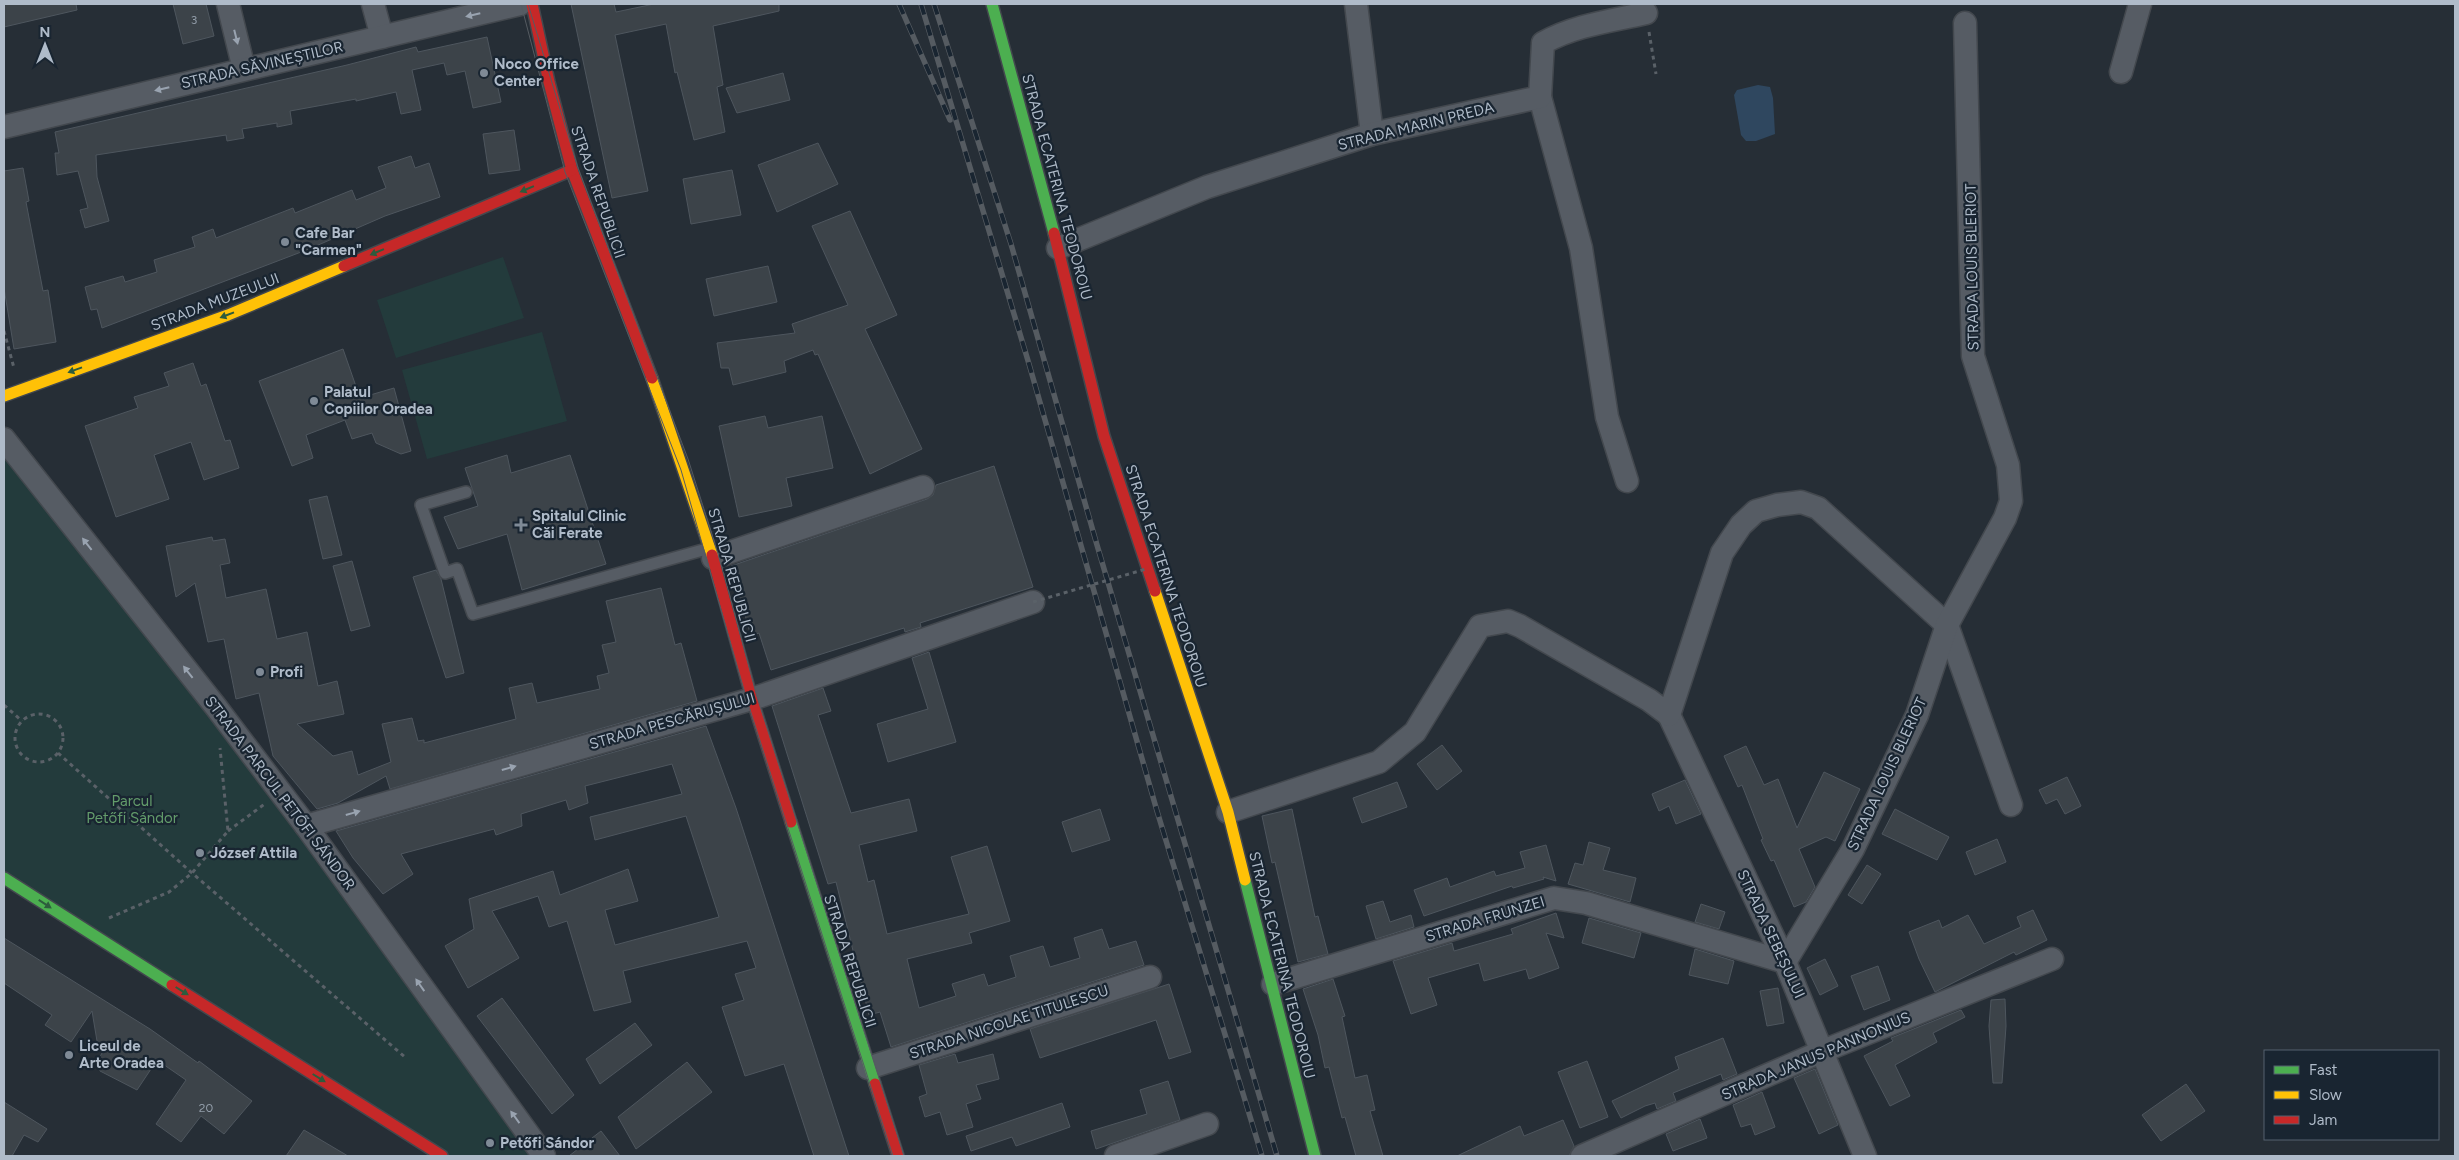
<svg xmlns="http://www.w3.org/2000/svg" width="2459" height="1160" viewBox="0 0 2459 1160" font-family="Figtree,sans-serif">
<rect width="100%" height="100%" fill="#262e36"/>
<g fill="#233b3c">
<polygon points="503,257 524,318 396,358 377,300"/>
<polygon points="542,332 567,421 427,459 402,370"/>
<polygon points="4,438 545,1156 441,1156 4,878"/>
</g>
<polygon fill="#2f475f" points="1758,85 1770,87 1773,98 1775,134 1756,141 1746,141 1741,135 1734,95 1737,90"/>
<g fill="#3c4349" stroke="#4e565e">
<polygon points="4,4 76,4 77,10 4,27"/>
<polygon points="173,4 206,4 214,36 183,44"/>
<polygon points="571,4 614,4 616,12 654,4 779,4 779,11 713,26 723,85 717,87 725,132 694,140 677,72 675,73 666,24 615,35 648,191 612,198"/>
<polygon points="487,37 501,102 473,108 465,71 447,75 444,63 412,70 421,110 401,114 396,92 356,101 356,99 290,111 292,124 277,127 277,123 242,129 244,138 227,141 226,135 96,155 97,177 109,221 85,228 80,210 88,208 78,171 57,175 55,153 59,153 55,132 347,65 416,47 418,52"/>
<polygon points="783,73 790,100 737,113 726,88"/>
<polygon points="514,130 520,170 489,174 483,134"/>
<polygon points="818,143 838,184 777,212 758,165"/>
<polygon points="411,156 415,168 429,163 440,197 385,216 309,249 102,328 97,309 91,310 85,287 123,276 125,282 157,272 154,260 195,247 192,237 213,229 216,238 293,208 295,213 352,190 356,200 386,188 378,167"/>
<polygon points="23,168 29,201 26,202 43,291 48,290 56,342 14,349 4,288 4,171"/>
<polygon points="732,170 741,215 691,224 683,179"/>
<polygon points="850,211 897,315 865,329 922,449 870,474 818,354 815,355 813,350 784,361 786,372 733,385 729,368 721,368 717,343 795,333 792,324 848,305 812,226"/>
<polygon points="768,266 777,302 714,316 706,279"/>
<polygon points="343,349 360,398 394,388 411,451 401,454 376,443 372,433 352,439 345,420 306,435 313,458 292,466 259,381"/>
<polygon points="193,363 201,386 206,384 225,441 230,440 239,468 204,480 191,442 154,455 169,499 116,517 85,426 138,408 134,397 169,386 164,373"/>
<polygon points="765,416 768,428 822,416 833,468 786,478 792,506 739,517 719,426"/>
<polygon points="507,455 511,473 570,455 606,564 522,590 507,534 458,549 444,517 478,506 465,468"/>
<polygon points="994,466 1033,587 920,623 921,627 905,632 904,628 771,670 759,633 751,636 731,566 927,499 933,495 936,485"/>
<polygon points="327,496 342,555 323,559 309,500"/>
<polygon points="212,537 213,541 225,539 230,563 220,565 226,598 266,589 277,639 307,632 318,686 337,681 344,714 297,724 333,756 352,751 358,775 391,762 382,724 412,718 418,741 424,740 424,743 516,719 509,688 532,683 537,703 600,689 597,676 609,673 602,645 616,642 606,601 661,588 675,645 681,643 697,701 390,789 386,776 338,803 317,809 273,756 259,693 236,699 224,639 208,642 195,583 176,597 166,546"/>
<polygon points="352,561 370,626 351,631 333,566"/>
<polygon points="436,570 441,579 464,673 446,678 413,577"/>
<polygon points="929,652 956,742 888,762 877,724 928,709 912,658"/>
<polygon points="823,688 831,711 818,715 851,813 909,799 917,831 859,845 868,882 874,880 887,934 969,914 951,857 987,846 1010,921 969,933 972,943 907,959 919,1008 956,996 952,984 984,974 988,986 1016,977 1010,956 1043,946 1050,967 1080,958 1074,938 1102,929 1109,949 1136,941 1144,965 891,1047 880,1012 869,1015 836,882 828,884 772,706"/>
<polygon points="706,726 736,808 849,1156 814,1156 784,1064 745,1076 722,1007 744,1000 735,974 756,968 747,941 623,971 631,1002 594,1011 567,921 549,927 538,896 492,911 519,958 468,988 445,946 474,929 469,899 553,871 560,895 628,869 638,901 605,910 615,945 719,917 686,816 595,840 590,817 682,794 672,764 585,786 588,803 569,810 566,800 521,814 522,826 496,835 494,829 401,854 413,874 383,894 353,858 336,831"/>
<polygon points="1442,745 1462,771 1437,790 1417,764"/>
<polygon points="1746,746 1764,785 1778,779 1797,828 1824,772 1860,789 1835,841 1826,837 1799,849 1815,887 1806,902 1794,907 1774,860 1771,861 1761,840 1763,839 1742,785 1738,787 1724,756"/>
<polygon points="2067,777 2081,806 2065,814 2057,799 2046,804 2039,790"/>
<polygon points="1685,780 1701,814 1676,824 1669,806 1659,811 1652,794"/>
<polygon points="1397,782 1407,807 1362,823 1353,798"/>
<polygon points="1100,809 1110,840 1072,852 1062,822"/>
<polygon points="1292,809 1315,917 1318,916 1328,954 1298,962 1275,862 1272,863 1262,816"/>
<polygon points="1895,809 1949,837 1937,860 1882,834"/>
<polygon points="1997,839 2006,862 1975,875 1966,852"/>
<polygon points="1589,842 1610,848 1603,870 1636,878 1630,902 1568,884 1575,863 1583,865"/>
<polygon points="1546,845 1556,881 1543,877 1544,879 1513,888 1512,886 1424,916 1414,890 1447,878 1450,887 1494,871 1496,876 1525,868 1520,852"/>
<polygon points="1867,865 1881,874 1862,904 1848,895"/>
<polygon points="1383,901 1390,922 1411,915 1414,927 1376,939 1366,906"/>
<polygon points="1701,904 1725,912 1719,929 1695,922"/>
<polygon points="2033,910 2047,940 2016,955 2014,952 1935,992 1919,959 1909,932 1939,920 1942,928 1968,915 1984,944 2021,927 2017,917"/>
<polygon points="1556,913 1564,938 1546,933 1559,968 1529,979 1526,969 1484,981 1479,963 1428,978 1437,1005 1411,1014 1393,961 1452,943 1454,951 1513,934 1511,929"/>
<polygon points="1589,918 1641,933 1634,958 1582,943"/>
<polygon points="4,938 150,1029 198,1063 199,1061 252,1101 224,1134 201,1116 181,1142 156,1124 186,1080 157,1060 137,1090 100,1071 97,1061 106,1047 97,1041 92,1011 71,1042 45,1025 52,1015 4,983"/>
<polygon points="1695,949 1734,961 1728,984 1689,975"/>
<polygon points="1825,959 1838,986 1820,995 1807,968"/>
<polygon points="1878,966 1890,1000 1864,1010 1851,976"/>
<polygon points="1333,979 1345,1016 1342,1017 1355,1078 1367,1075 1375,1110 1370,1111 1383,1156 1356,1156 1345,1117 1342,1118 1329,1067 1325,1068 1318,1035 1303,989"/>
<polygon points="1169,984 1191,1052 1169,1059 1156,1020 1040,1058 1030,1029"/>
<polygon points="1778,988 1784,1023 1767,1026 1760,991"/>
<polygon points="502,998 574,1095 552,1114 477,1016"/>
<polygon points="2005,999 2006,1026 2002,1083 1993,1083 1989,1026 1991,1000"/>
<polygon points="1961,1010 1965,1017 1933,1033 1937,1042 1895,1065 1910,1096 1890,1106 1864,1056 1893,1041 1891,1038"/>
<polygon points="635,1023 652,1045 600,1084 586,1059"/>
<polygon points="1723,1038 1737,1074 1723,1080 1721,1074 1673,1093 1676,1101 1657,1109 1655,1103 1645,1106 1621,1118 1612,1101 1679,1069 1675,1057"/>
<polygon points="955,1054 958,1063 993,1054 999,1079 976,1085 981,1099 966,1104 973,1127 947,1135 940,1112 925,1117 919,1097 927,1094 919,1065"/>
<polygon points="1587,1061 1608,1117 1580,1128 1558,1072"/>
<polygon points="687,1062 712,1092 636,1149 618,1117"/>
<polygon points="1815,1069 1838,1125 1819,1134 1794,1078"/>
<polygon points="1168,1081 1180,1120 1096,1149 1091,1131 1147,1114 1140,1090"/>
<polygon points="2186,1084 2205,1111 2161,1141 2142,1115"/>
<polygon points="1762,1092 1775,1127 1755,1135 1751,1124 1741,1127 1733,1105"/>
<polygon points="4,1102 47,1129 38,1142 24,1135 12,1156 4,1156"/>
<polygon points="1062,1103 1070,1127 1016,1146 1012,1137 971,1151 966,1136"/>
<polygon points="1700,1119 1707,1138 1673,1151 1666,1134"/>
<polygon points="1563,1120 1574,1146 1569,1156 1457,1156 1520,1126 1524,1136"/>
<polygon points="304,1130 348,1156 286,1156"/>
<polygon points="601,1131 620,1156 569,1156"/>
</g>
<g fill="none" stroke-linecap="round" stroke-linejoin="round">
<defs>
<polyline id="lane" points="466,492 421,505 445,573 457,569 473,614 710,548"/>
<g id="street">
<polyline points="228,4 244,69"/>
<polyline points="373,4 382,37"/>
<polyline points="1356,4 1372,134"/>
<polyline points="2121,72 2140,4"/>
<polyline points="1540,97 1581,248 1607,417 1627,481"/>
<polyline points="4,127 520,4"/>
<path d="M 1058,248 L 1207,187 L 1372,134 L 1540,97 L 1543,43 C 1575,25 1611,21 1646,13"/>
<polyline points="4,439 216,707 306,826 544,1156"/>
<polyline points="713,558 923,487"/>
<polyline points="1669,715 1785,962 1865,1156"/>
<polyline points="1228,812 1379,762 1415,732 1480,626 1508,621 1520,626 1649,700 1669,715 1722,553 1741,525 1756,511 1777,505 1801,502 1818,508 1947,625 2011,805"/>
<polyline points="306,826 752,699 1033,602"/>
<polyline points="1273,984 1554,898 1586,903 1785,962 1853,849 1917,715 1947,625 2005,518 2011,501 2008,465 1973,356 1965,23"/>
<polyline points="868,1068 1150,977"/>
<polyline points="1116,1156 1207,1124"/>
<polyline points="1582,1156 1823,1051 2052,959"/>
</g>
<g id="fast">
<polyline points="992,4 1054,233"/>
<polyline points="791,822 875,1084"/>
<polyline points="4,878 172,985"/>
<polyline points="1245,880 1315,1156"/>
</g>
<g id="slow">
<polyline points="652,378 712,555"/>
<polyline points="4,396 228,315 344,266"/>
<polyline points="1155,591 1228,812 1245,880"/>
</g>
<g id="jam">
<polyline points="532,4 549,82 572,170 652,378"/>
<polyline points="1054,233 1104,436 1155,591"/>
<polyline points="344,266 572,170"/>
<polyline points="712,555 752,699 791,822"/>
<polyline points="172,985 442,1156"/>
<polyline points="875,1084 898,1156"/>
</g>
</defs>
<use href="#lane" stroke="#43484e" stroke-width="14"/>
<use href="#street" stroke="#43484e" stroke-width="25"/>
<use href="#fast" stroke="#43484e" stroke-width="14"/>
<use href="#slow" stroke="#43484e" stroke-width="14"/>
<use href="#jam" stroke="#43484e" stroke-width="14"/>
<g stroke="#5a6168" stroke-width="3" stroke-dasharray="4 4" stroke-linecap="butt">
<polyline points="1649,32 1656,74"/>
<polyline points="4,331 14,368"/>
<polyline points="4,705 22,721"/>
<circle cx="39" cy="738" r="24"/>
<polyline points="58,753 192,873 406,1058"/>
<polyline points="228,831 266,803"/>
<polyline points="109,918 169,892 192,873 228,831 220,748"/>
</g>
<use href="#lane" stroke="#565c64" stroke-width="11"/>
<use href="#street" stroke="#565c64" stroke-width="22"/>
<use href="#fast" stroke="#4caf50" stroke-width="11"/>
<use href="#slow" stroke="#ffc107" stroke-width="11"/>
<use href="#jam" stroke="#c62828" stroke-width="11"/>
<g stroke="#555b61" stroke-width="1">
<polyline points="521,4 565,172 681,470 747,700 893,1156"/>
<polyline points="528,4 578,168 688,459 719,556 757,697 904,1156"/>
</g>
<defs>
<g id="rail">
<polyline points="899,4 950,120"/>
<polyline points="921,4 1029,364 1157,811 1262,1156"/>
<polyline points="934,4 1011,244 1097,545 1277,1156"/>
</g>
</defs>
<use href="#rail" stroke="#555b61" stroke-width="5.5"/>
<use href="#rail" stroke="#192531" stroke-width="4" stroke-dasharray="11" stroke-linecap="butt"/>
<polyline stroke="#5a6168" stroke-width="3" stroke-dasharray="4 4" stroke-linecap="butt" points="1033,602 1146,569"/>
</g>
<defs><path id="oneway-solid" d="M-6-.8H1V-3.2L6.5 0L1 3.2V.8H-6Z" transform="scale(1.25)"/></defs>
<g fill="#99a3b0">
<use href="#oneway-solid" transform="translate(473 15) rotate(167)"/>
<use href="#oneway-solid" transform="translate(236 37) rotate(76)"/>
<use href="#oneway-solid" transform="translate(162 89) rotate(167)"/>
<use href="#oneway-solid" transform="translate(87 544) rotate(-128)"/>
<use href="#oneway-solid" transform="translate(188 672) rotate(-128)"/>
<use href="#oneway-solid" transform="translate(509 768) rotate(-16)"/>
<use href="#oneway-solid" transform="translate(353 813) rotate(-16)"/>
<use href="#oneway-solid" transform="translate(420 985) rotate(-125)"/>
<use href="#oneway-solid" transform="translate(515 1117) rotate(-126)"/>
</g>
<g fill="#2d5c3d">
<use href="#oneway-solid" transform="translate(527 189) rotate(157)"/>
<use href="#oneway-solid" transform="translate(377 252) rotate(157)"/>
<use href="#oneway-solid" transform="translate(227 315) rotate(159)"/>
<use href="#oneway-solid" transform="translate(75 370) rotate(160)"/>
<use href="#oneway-solid" transform="translate(45 904) rotate(33)"/>
<use href="#oneway-solid" transform="translate(182 991) rotate(32)"/>
<use href="#oneway-solid" transform="translate(319 1078) rotate(32)"/>
</g>
<g fill="#7f8a96" stroke="#192531" stroke-width="2">
<circle cx="484" cy="73" r="5"/>
<circle cx="285" cy="242" r="5"/>
<circle cx="314" cy="401" r="5"/>
<path d="M518.5 517.5h5v5h5v5h-5v5h-5v-5h-5v-5h5z"/>
<circle cx="260" cy="672" r="5"/>
<circle cx="200" cy="853" r="5"/>
<circle cx="69" cy="1055" r="5"/>
<circle cx="490" cy="1143" r="5"/>
</g>
<g text-anchor="middle" dominant-baseline="central" stroke-width="4.5" stroke-linejoin="round" paint-order="stroke">
<g font-size="12" fill="#929da9">
<text x="194" y="20">3</text>
<text x="206" y="1108">20</text>
</g>
<g font-size="15" font-weight="bold" fill="#afbbc9" stroke="#192531" text-anchor="start">
<text x="494" y="64">Noco Office<tspan x="494" dy="17">Center</tspan></text>
<text x="295" y="233">Cafe Bar<tspan x="295" dy="17">"Carmen"</tspan></text>
<text x="324" y="392">Palatul<tspan x="324" dy="17">Copiilor Oradea</tspan></text>
<text x="532" y="516">Spitalul Clinic<tspan x="532" dy="17">Căi Ferate</tspan></text>
<text x="270" y="672">Profi</text>
<text x="210" y="853">József Attila</text>
<text x="79" y="1046">Liceul de<tspan x="79" dy="17">Arte Oradea</tspan></text>
<text x="500" y="1143">Petőfi Sándor</text>
</g>
<g font-size="15" fill="#afbbc9" stroke="#192531">
<text transform="translate(262 65) rotate(-13)">STRADA SĂVINEȘTILOR</text>
<text transform="translate(1416 126) rotate(-14)">STRADA MARIN PREDA</text>
<text transform="translate(1057 187) rotate(75)">STRADA ECATERINA TEODOROIU</text>
<text transform="translate(598 192) rotate(71)">STRADA REPUBLICII</text>
<text transform="translate(1972 267) rotate(-91)">STRADA LOUIS BLERIOT</text>
<text transform="translate(215 302) rotate(-21)">STRADA MUZEULUI</text>
<text transform="translate(732 575) rotate(74)">STRADA REPUBLICII</text>
<text transform="translate(1166 576) rotate(72)">STRADA ECATERINA TEODOROIU</text>
<text transform="translate(672 721) rotate(-16)">STRADA PESCĂRUȘULUI</text>
<text transform="translate(1887 774) rotate(-65)">STRADA LOUIS BLERIOT</text>
<text transform="translate(280 793) rotate(53)">STRADA PARCUL PETŐFI SÁNDOR</text>
<text transform="translate(1485 919) rotate(-17)">STRADA FRUNZEI</text>
<text transform="translate(1771 934) rotate(65)">STRADA SEBEȘULUI</text>
<text transform="translate(850 961) rotate(72)">STRADA REPUBLICII</text>
<text transform="translate(1282 965) rotate(76)">STRADA ECATERINA TEODOROIU</text>
<text transform="translate(1009 1022) rotate(-18)">STRADA NICOLAE TITULESCU</text>
<text transform="translate(1816 1056) rotate(-23)">STRADA JANUS PANNONIUS</text>
</g>
<g font-size="15" fill="#639c6b" stroke="#192531">
<text x="132" y="801">Parcul<tspan x="132" dy="17">Petőfi Sándor</tspan></text>
</g>
</g>
<rect width="2459" height="1160" fill="none" stroke="#afbbc9" stroke-width="10"/>
<rect x="2264" y="1050" width="175" height="90" fill="#192531" stroke="#55616e"/>
<rect x="2274" y="1066" width="25" height="8" fill="#4caf50" stroke="#55616e"/>
<text x="2309" y="1075" font-size="15" fill="#afbbc9">Fast</text>
<rect x="2274" y="1091" width="25" height="8" fill="#ffc107" stroke="#55616e"/>
<text x="2309" y="1100" font-size="15" fill="#afbbc9">Slow</text>
<rect x="2274" y="1116" width="25" height="8" fill="#c62828" stroke="#55616e"/>
<text x="2309" y="1125" font-size="15" fill="#afbbc9">Jam</text>
<g transform="translate(45 45)" stroke="#192531" stroke-width="4" paint-order="stroke">
<path d="M0-4L9 19L0 12L-9 19Z" fill="#afbbc9"/>
<text y="-8" font-size="14" font-weight="bold" text-anchor="middle" fill="#afbbc9">N</text>
</g>
</svg>
